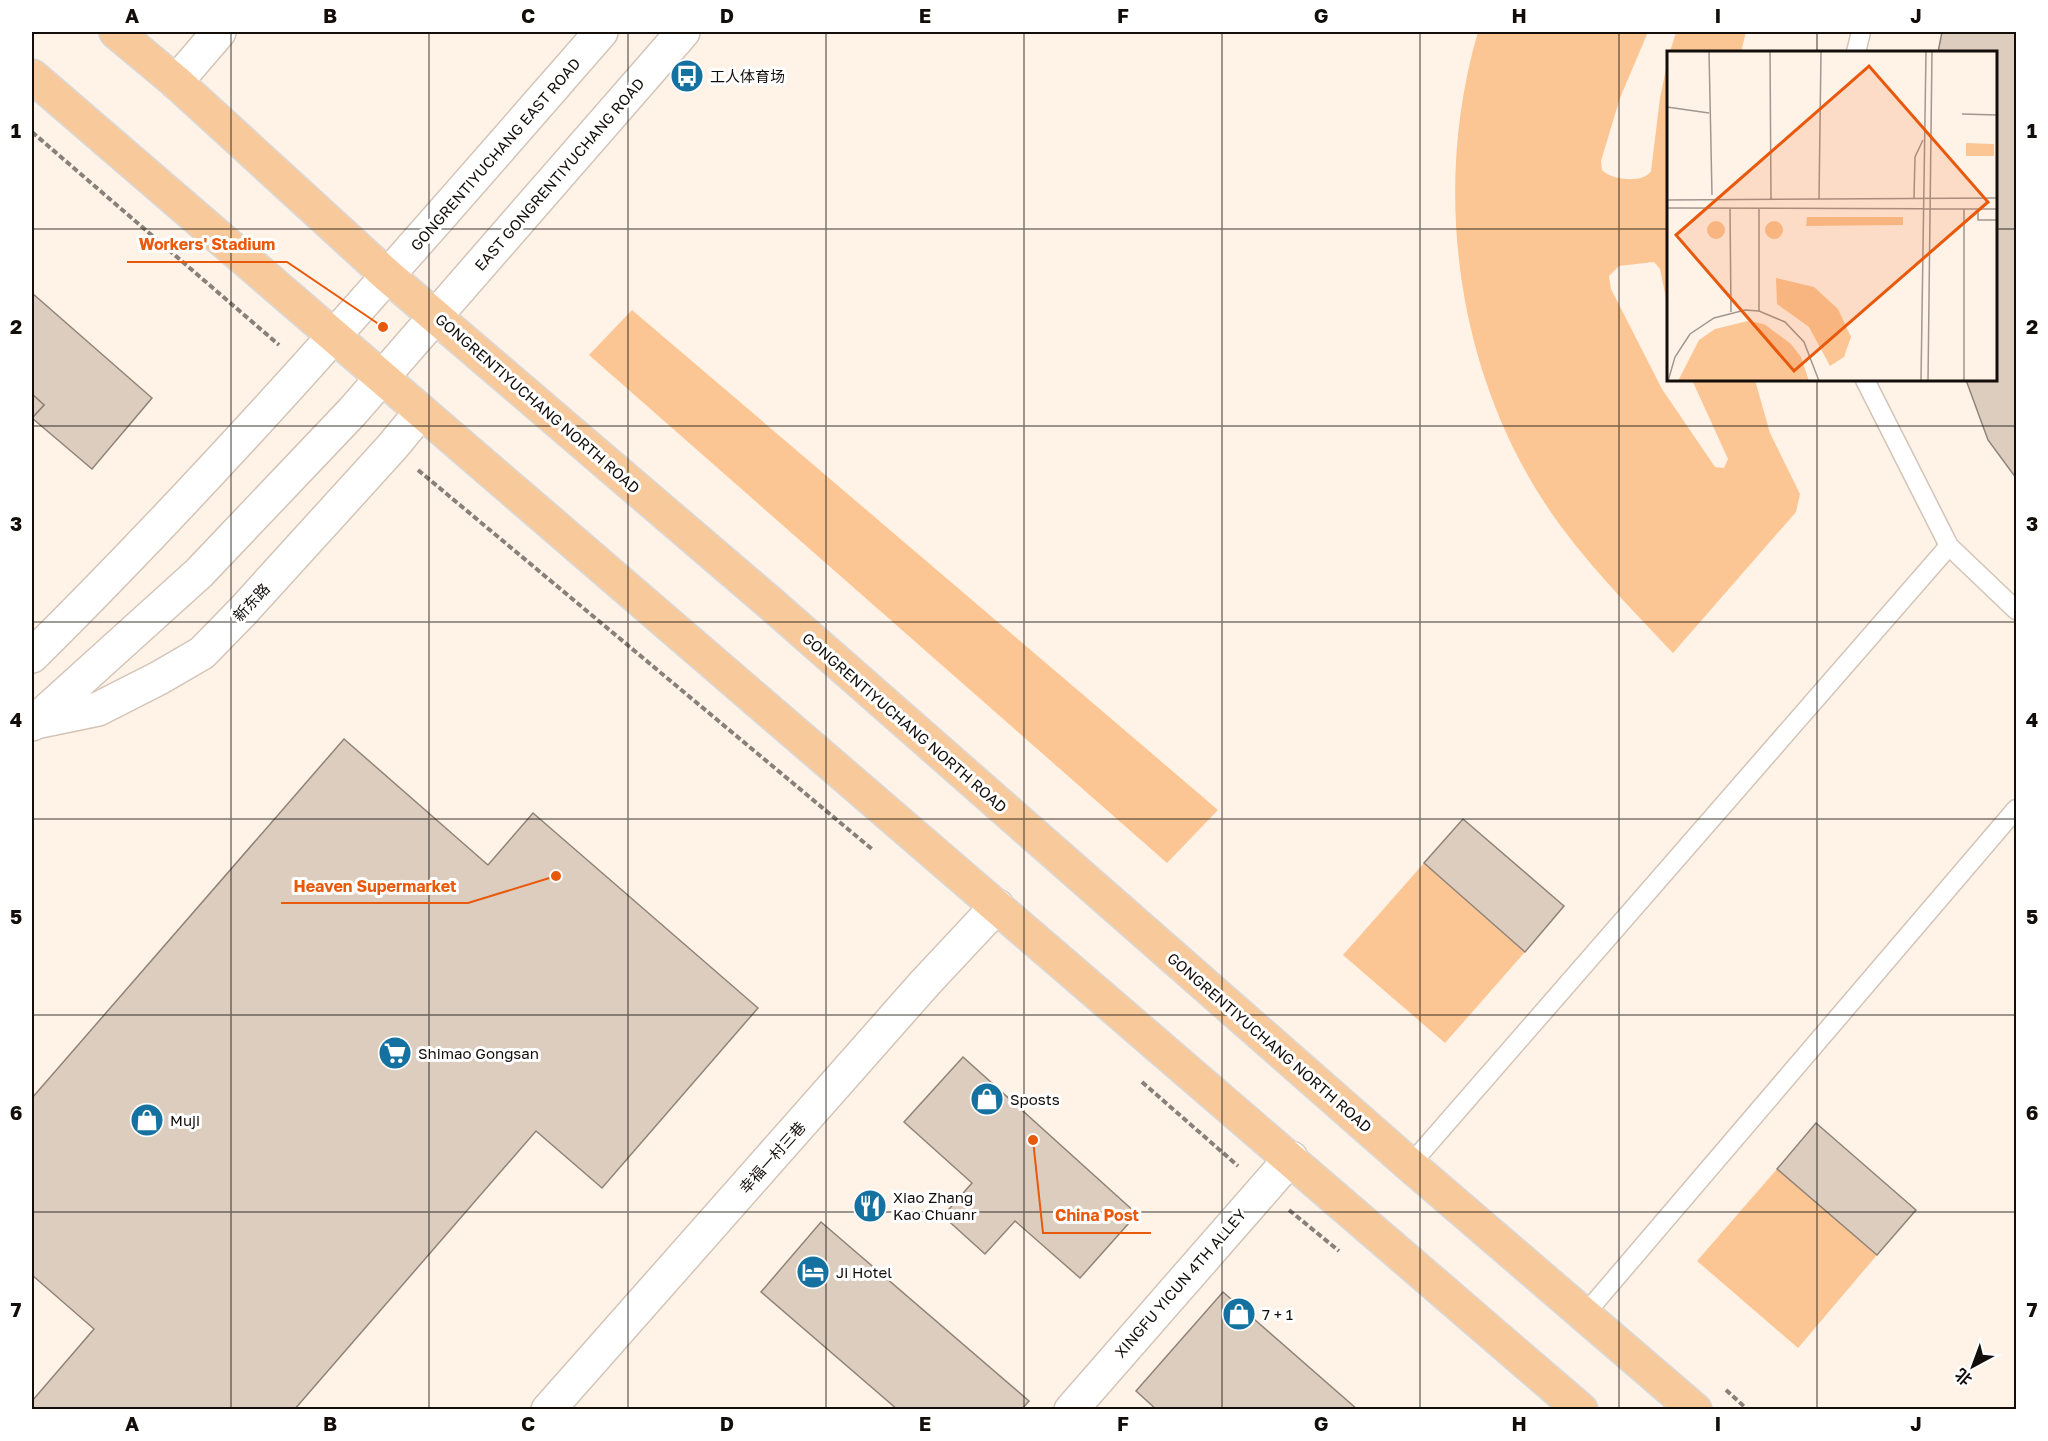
<svg xmlns="http://www.w3.org/2000/svg" width="2048" height="1441" viewBox="0 0 2048 1441" font-family="'Golos Text','Noto Sans SC',sans-serif">
<rect width="100%" height="100%" fill="#fff3e8"/>
<g fill="#fcc694">
<path d="M 1478,32 L 1648,32 L 1620,98 L 1601,161 L 1602,170 C 1611,180 1643,184 1651,171 L 1660,98 L 1668,59 L 1668,308 L 1660,269 L 1654,262 L 1619,266 L 1609,276 L 1611,289 L 1662,389 L 1715,467 L 1724,468 L 1728,459 L 1692,380 L 1755,380 L 1770,433 L 1800,494 L 1796,512 L 1673,653 C 1624,601 1571,548 1534,486 C 1454,352 1434,181 1478,32 Z"/>
<polygon points="1676,32 1746,32 1741,52 1670,52"/>
<polygon points="632,310 1197,792 1218,810 1167,863 589,355"/>
<polygon points="1424,863 1525,952 1445,1043 1343,955"/>
<polygon points="1777,1169 1877,1255 1798,1348 1697,1261"/>
</g>
<g fill="#dccdbf" stroke="#918377" stroke-width="1.5">
<polygon points="1942,32 2016,32 2016,478 1988,440 1966,380 1996,380 1996,52 1938,52"/>
<polygon points="32,293 152,398 92,469 32,418 44,405 32,394"/>
<polygon points="32,394 44,405 32,418"/>
<polygon points="344,739 488,865 533,813 758,1008 602,1188 536,1131 294,1410 32,1410 32,1401 94,1329 32,1275 32,1098"/>
<polygon points="1463,819 1564,906 1525,952 1424,863"/>
<polygon points="963,1057 1137,1214 1080,1278 1015,1221 985,1254 943,1216 972,1183 904,1122"/>
<polygon points="1816,1123 1916,1210 1877,1255 1777,1169"/>
<polygon points="821,1222 1029,1401 1021,1410 898,1410 761,1292"/>
<polygon points="1223,1292 1358,1410 1157,1410 1136,1391"/>
</g>
<g fill="none" stroke-linecap="round" stroke-linejoin="round">
<defs>
<g id="lane">
<polyline points="1856,52 1861,32"/>
<polyline points="1865,380 1949,546 2016,610"/>
<polyline points="1410,1165 1949,546"/>
<polyline points="1585,1314 2016,809"/>
</g>
<g id="street">
<polyline points="176,82 219,32"/>
<polyline points="548,1410 925,983 997,906"/>
<polyline points="1071,1410 1291,1158"/>
</g>
<g id="secondary">
<path d="M 32,656 C 232,458 416,244 601,32"/>
<polyline points="35,722 98,709 159,678 202,653 243,611 392,447 421,412"/>
<polyline points="32,724 199,573 353,411 683,32"/>
</g>
<g id="primary">
<polyline points="116,32 176,82 388,276 769,602 1410,1165 1695,1410"/>
<polyline points="32,76 1581,1410"/>
</g>
</defs>
<use href="#lane" stroke="#d3c4b7" stroke-width="21"/>
<use href="#street" stroke="#d3c4b7" stroke-width="36"/>
<use href="#secondary" stroke="#d3c4b7" stroke-width="36"/>
<use href="#primary" stroke="#d9d8d8" stroke-width="36"/>
<g stroke="#898179" stroke-width="4" stroke-dasharray="6 3" stroke-linecap="butt">
<polyline points="32,132 279,345"/>
<polyline points="418,470 873,850"/>
<polyline points="1142,1082 1238,1166"/>
<polyline points="1289,1210 1339,1251"/>
<polyline points="1726,1390 1748,1410"/>
</g>
<use href="#lane" stroke="#fff" stroke-width="18"/>
<use href="#street" stroke="#fff" stroke-width="33"/>
<use href="#secondary" stroke="#fff" stroke-width="33"/>
<use href="#primary" stroke="#f8ca9b" stroke-width="33"/>
</g>
<path fill="none" stroke="#130e0a" stroke-width="1.5" stroke-opacity="0.55" d="M 231,32 L 231,1410M 429,32 L 429,1410M 628,32 L 628,1410M 826,32 L 826,1410M 1024,32 L 1024,1410M 1222,32 L 1222,1410M 1420,32 L 1420,1410M 1619,32 L 1619,1410M 1817,32 L 1817,52M 32,229 L 1668,229M 1996,229 L 2016,229M 1817,380 L 1817,1410M 32,426 L 2016,426M 32,622 L 2016,622M 32,819 L 2016,819M 32,1015 L 2016,1015M 32,1212 L 2016,1212"/>
<defs>
<symbol id="bus-disc" viewBox="-11 -11 22 22"><circle r="9.5" fill="#1572a0" stroke="#fff"/><path d="M-5-6H5V4H4V6H2V4H-2V6H-4V4H-5ZM-3.5-4V0h7V-4ZM-3.5 1.2v1.5H-2V1.2ZM2 1.2v1.5H3.5V1.2Z" fill="#fff"/></symbol>
<symbol id="supermarket-disc" viewBox="-11 -11 22 22"><circle r="9.5" fill="#1572a0" stroke="#fff"/><path d="M-6-5.5h2.5l.6 2H6L4.5 2H-2.5L-4.4-4H-6ZM-1.5 3.2a1.3 1.3 0 1 0 .1 0ZM3 3.2a1.3 1.3 0 1 0 .1 0Z" fill="#fff"/></symbol>
<symbol id="shop-disc" viewBox="-11 -11 22 22"><circle r="9.5" fill="#1572a0" stroke="#fff"/><path d="M-5-2.5h2.3a2.7 3.5 0 0 1 5.4 0H5L5.5 6h-11ZM-1.5-2.5h3a1.5 2.3 0 0 0-3 0Z" fill="#fff"/></symbol>
<symbol id="restaurant-disc" viewBox="-11 -11 22 22"><circle r="9.5" fill="#1572a0" stroke="#fff"/><path d="M-5-6h1v4h1v-4h1v4h1v-4h1v5L-1.5 .5V6h-2V.5L-5-1ZM5-6V6H3V1.5H1.5Q1.5-4 5-6Z" fill="#fff"/></symbol>
<symbol id="hotel-disc" viewBox="-11 -11 22 22"><circle r="9.5" fill="#1572a0" stroke="#fff"/><path d="M-6-4.5h1.5V1H6V5H4.5V3h-9V5H-6ZM-4 0a1.8 1.8 0 1 1 3.6 0ZM.5 0V-2.5h3Q6-2.5 6 0Z" fill="#fff"/></symbol>
</defs>
<g fill-rule="evenodd">
<use href="#bus-disc" x="668" y="57" width="38" height="38"/>
<use href="#supermarket-disc" x="376" y="1034" width="38" height="38"/>
<use href="#shop-disc" x="968" y="1080" width="38" height="38"/>
<use href="#shop-disc" x="128" y="1101" width="38" height="38"/>
<use href="#restaurant-disc" x="851" y="1187" width="38" height="38"/>
<use href="#hotel-disc" x="794" y="1253" width="38" height="38"/>
<use href="#shop-disc" x="1220" y="1295" width="38" height="38"/>
</g>
<g text-anchor="middle" dominant-baseline="central" stroke-width="6" stroke-linejoin="round" paint-order="stroke">
<g font-size="15" fill="#130e0a" stroke="#fff" text-anchor="start">
<text x="710" y="76">工人体育场</text>
<text x="418" y="1053">Shimao Gongsan</text>
<text x="1010" y="1099">Sposts</text>
<text x="170" y="1120">Muji</text>
<text x="893" y="1197">Xiao Zhang<tspan x="893" dy="17">Kao Chuanr</tspan></text>
<text x="836" y="1272">Ji Hotel</text>
<text x="1262" y="1314">7 + 1</text>
</g>
<g font-size="15" fill="#130e0a" stroke="#fff">
<text transform="translate(495 154) rotate(-49)">GONGRENTIYUCHANG EAST ROAD</text>
<text transform="translate(559 174) rotate(-49)">EAST GONGRENTIYUCHANG ROAD</text>
<text transform="translate(538 403) rotate(41)">GONGRENTIYUCHANG NORTH ROAD</text>
<text transform="translate(251 602) rotate(-47)">新东路</text>
<text transform="translate(905 722) rotate(41)">GONGRENTIYUCHANG NORTH ROAD</text>
<text transform="translate(1270 1042) rotate(41)">GONGRENTIYUCHANG NORTH ROAD</text>
<text transform="translate(772 1157) rotate(-48)">幸福一村三巷</text>
<text transform="translate(1180 1283) rotate(-49)">XINGFU YICUN 4TH ALLEY</text>
</g>
</g>
<g transform="translate(1667 51)">
<rect width="330" height="330" fill="#fff3e8"/>
<path d="M 299,92 L 327,93 L 327,105 L 299,105 ZM 140,166 L 236,166 L 236,174 L 139,175 ZM98 179a9 9 0 1 1 18 0a9 9 0 1 1-18 0ZM40 179a9 9 0 1 1 18 0a9 9 0 1 1-18 0ZM 109,227 L 147,236 L 171,258 L 184,286 L 177,306 L 163,315 L 142,276 L 110,253 ZM 81,270 L 97,273 L 124,293 L 134,306 L 142,330 L 11,330 L 32,289 L 48,278 Z" fill="#fcc694"/>
<path fill="none" stroke="#a1978f" stroke-width="1.5" d="M 42,0 L 45,144M 103,0 L 104,148M 0,56 L 42,62M 295,63 L 330,64M 247,147 L 248,106 L 256,89M 152,148 L 154,0M 0,149 L 330,147M 0,157 L 330,158M 63,158 L 64,261M 311,158 L 311,169 L 330,169M 92,260 L 92,157M 1,330 L 8,306 L 23,283 L 47,267 L 78,259 L 92,260 L 118,271 L 137,291 L 152,330M 254,330 L 259,0M 261,330 L 265,0M 297,330 L 297,158"/>
<path fill="#e8590c" fill-opacity="0.15" stroke="#e8590c" stroke-width="3" d="M 202,15 L 321,151 L 127,320 L 9,184 Z"/>
<rect width="330" height="330" fill="none" stroke="#130e0a" stroke-width="3"/>
</g>
<path fill="none" stroke="#e8590c" stroke-width="2" d="M383 327L287 262H127M556 876L468 903H281M1033 1140L1043 1233H1151"/>
<g fill="#e8590c" stroke="#fff" stroke-width="2">
<circle cx="383" cy="327" r="6"/>
<circle cx="556" cy="876" r="6"/>
<circle cx="1033" cy="1140" r="6"/>
</g>
<g font-size="16" text-anchor="middle" font-weight="bold" fill="#e8590c" stroke="#fff" stroke-width="6" stroke-linejoin="round" paint-order="stroke">
<text x="207" y="250">Workers' Stadium</text>
<text x="375" y="892">Heaven Supermarket</text>
<text x="1097" y="1221">China Post</text>
</g>
<rect width="2048" height="1441" fill="none" stroke="#ffffff" stroke-width="66"/>
<g transform="translate(1973 1366) rotate(221)" stroke="#ffffff" stroke-width="4.5" paint-order="stroke">
<path d="M0-4.5L10 22L0 15L-10 22Z" fill="#130e0a"/>
<text y="-9" font-size="16" font-weight="bold" text-anchor="middle" fill="#130e0a">北</text>
</g>
<rect x="33" y="33" width="1982" height="1375" fill="none" stroke="#130e0a" stroke-width="2"/>
<g font-size="20" text-anchor="middle" font-weight="bold" fill="#130e0a">
<text x="132" y="23">A</text>
<text x="330" y="23">B</text>
<text x="528" y="23">C</text>
<text x="727" y="23">D</text>
<text x="925" y="23">E</text>
<text x="1123" y="23">F</text>
<text x="1321" y="23">G</text>
<text x="1519" y="23">H</text>
<text x="1718" y="23">I</text>
<text x="1916" y="23">J</text>
<text x="16" y="138">1</text>
<text x="2032" y="138">1</text>
<text x="16" y="334">2</text>
<text x="2032" y="334">2</text>
<text x="16" y="531">3</text>
<text x="2032" y="531">3</text>
<text x="16" y="727">4</text>
<text x="2032" y="727">4</text>
<text x="16" y="924">5</text>
<text x="2032" y="924">5</text>
<text x="16" y="1120">6</text>
<text x="2032" y="1120">6</text>
<text x="16" y="1317">7</text>
<text x="2032" y="1317">7</text>
<text x="132" y="1431">A</text>
<text x="330" y="1431">B</text>
<text x="528" y="1431">C</text>
<text x="727" y="1431">D</text>
<text x="925" y="1431">E</text>
<text x="1123" y="1431">F</text>
<text x="1321" y="1431">G</text>
<text x="1519" y="1431">H</text>
<text x="1718" y="1431">I</text>
<text x="1916" y="1431">J</text>
</g>
</svg>
